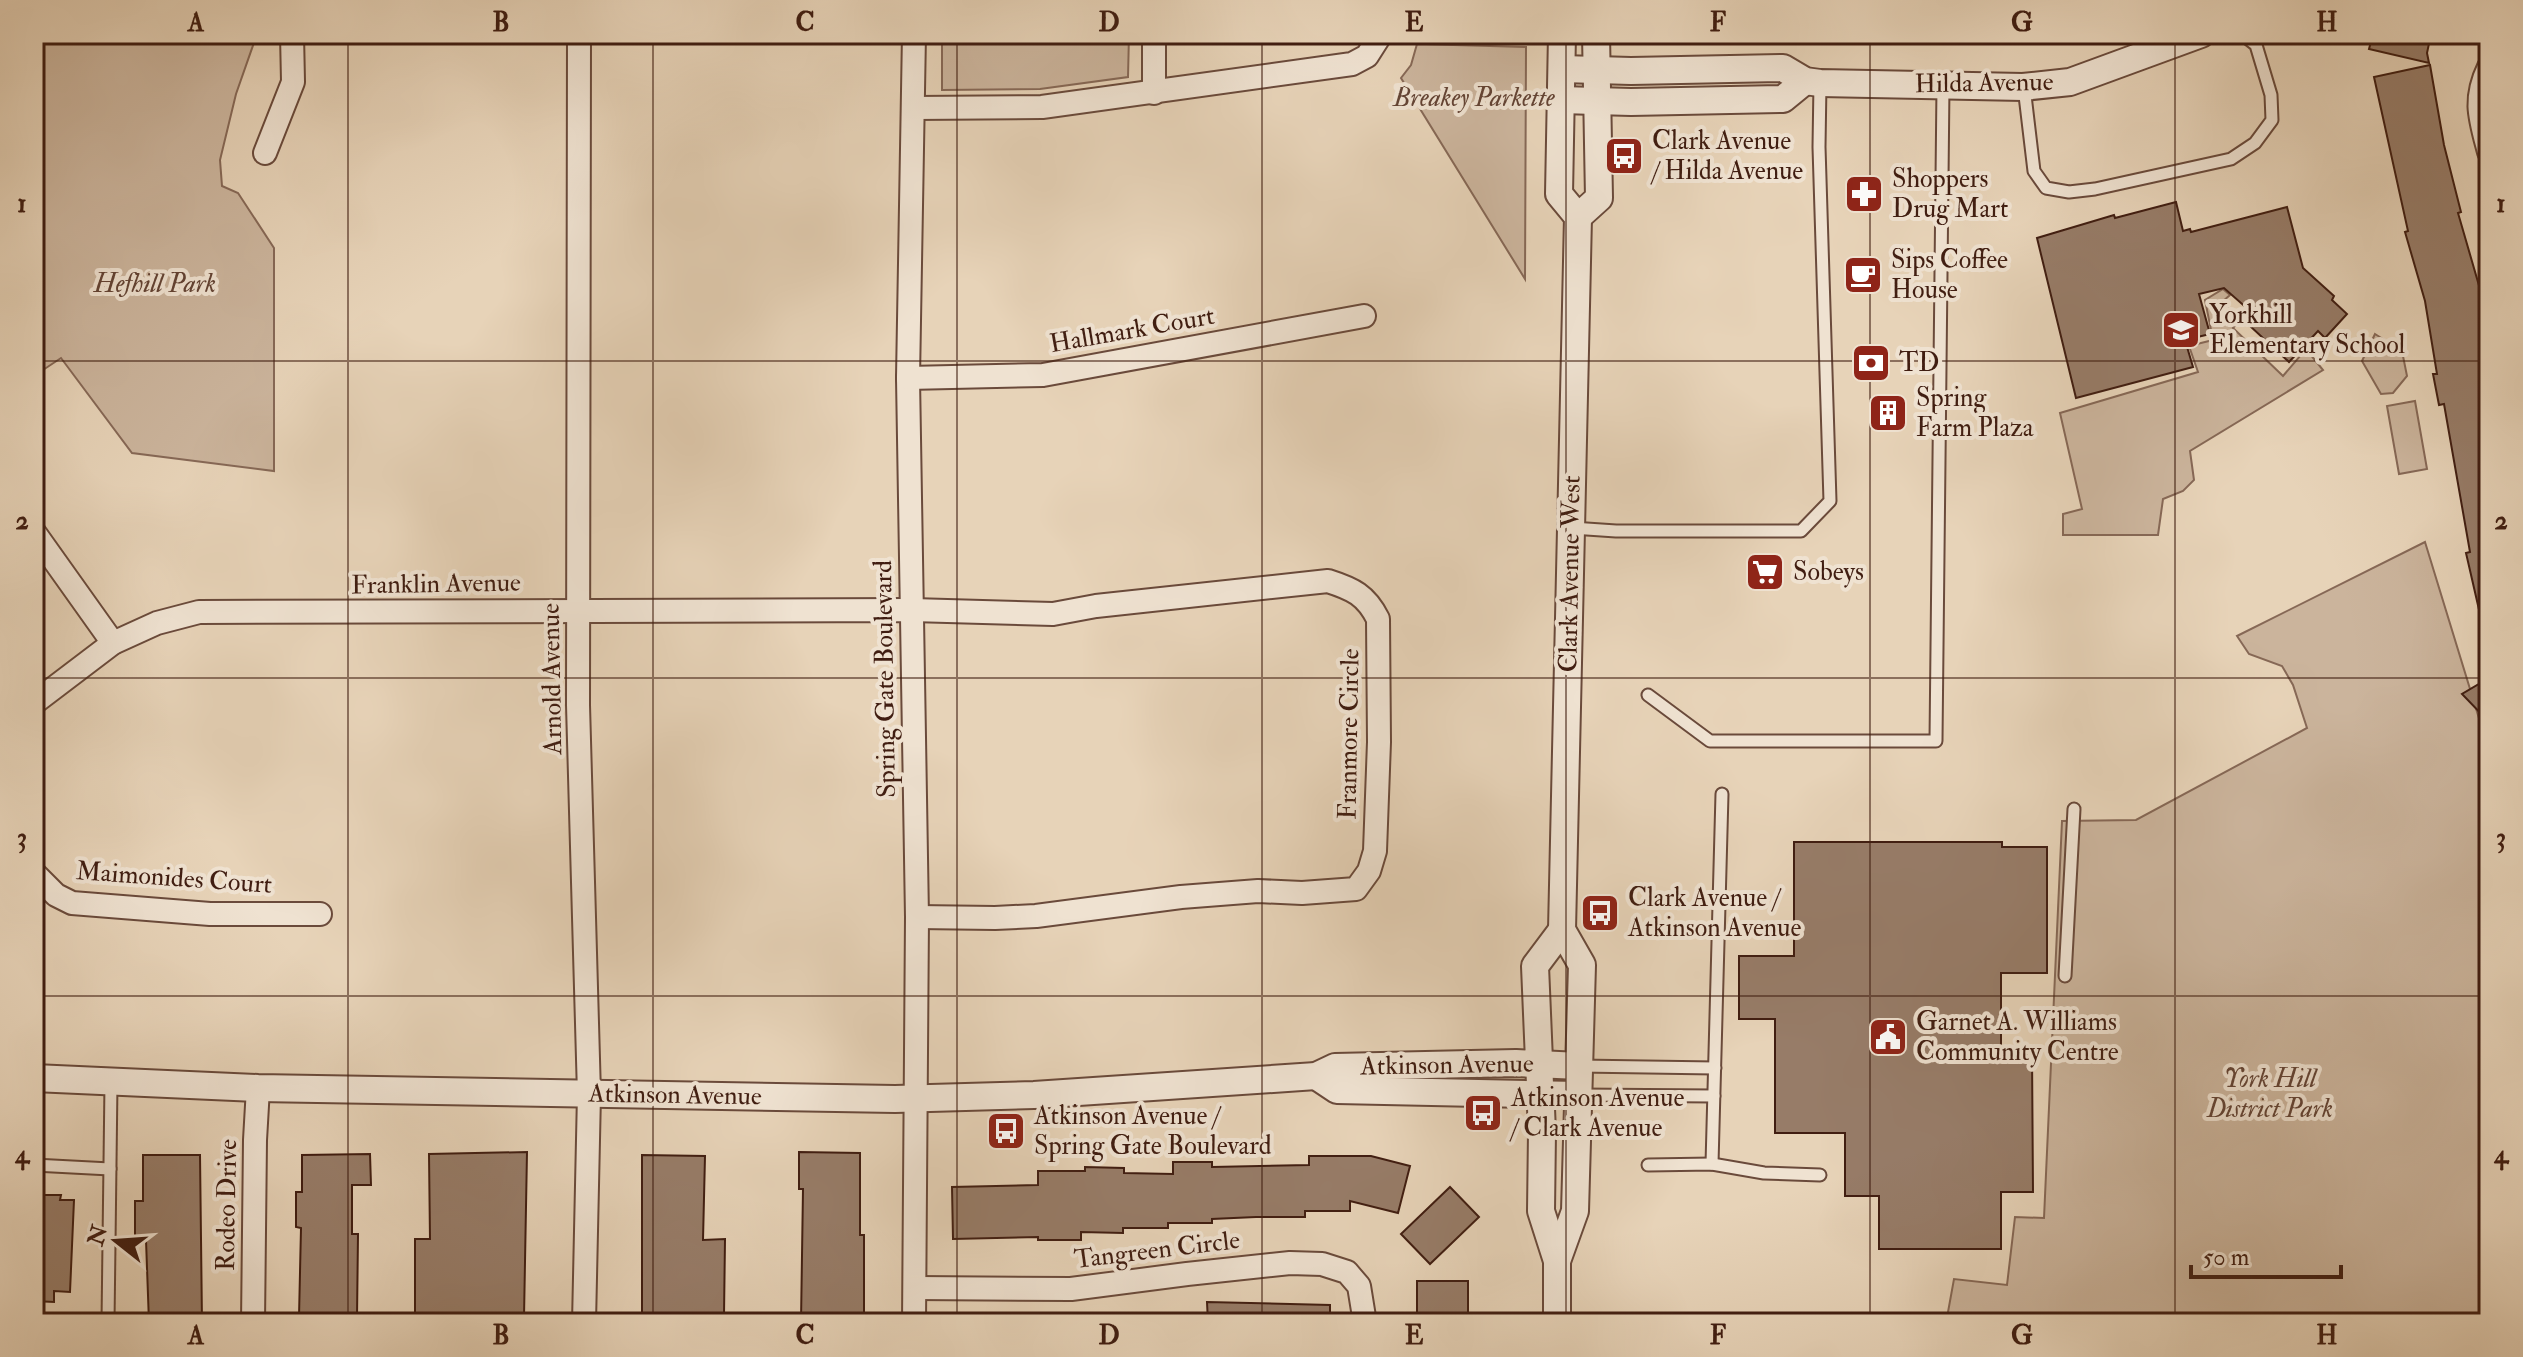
<svg xmlns="http://www.w3.org/2000/svg" width="2523" height="1357" viewBox="0 0 2523 1357" font-family="'IM FELL Double Pica',serif">
<rect width="100%" height="100%" fill="#e7d3b8"/>
<filter id="stains"><feTurbulence type="fractalNoise" baseFrequency=".0025" numOctaves="4"/><feColorMatrix values="0 0 0 0 .2 0 0 0 0 .09 0 0 0 0 .02 0 0 0 .5 -.17"/></filter>
<radialGradient id="worn" r=".72"><stop offset=".6" stop-color="#630" stop-opacity="0"/><stop offset="1" stop-color="#630" stop-opacity=".3"/></radialGradient>
<g fill="#cbb49c" stroke="#866856" stroke-width="2">
<polygon points="34,34 257,34 236,94 220,160 222,186 238,193 274,248 274,471 132,453 61,358 34,376"/>
<polygon points="942,34 1129,34 1128,77 1040,89 942,90"/>
<polygon points="1417,44 1526,47 1525,279 1401,78 1411,65"/>
<polygon points="2223,289 2230,295 2222,302 2240,320 2233,328 2283,376 2306,349 2323,370 2190,451 2194,480 2183,491 2163,499 2158,535 2063,535 2063,514 2082,509 2060,413 2198,372 2189,346 2213,340 2205,300"/>
<polygon points="2375,334 2402,351 2407,376 2393,393 2381,394 2362,361"/>
<polygon points="2415,401 2427,469 2399,474 2387,406"/>
<polygon points="2425,542 2489,751 2489,1323 1946,1323 1954,1279 2007,1285 2015,1217 2044,1218 2062,821 2136,820 2307,728 2293,685 2282,666 2249,654 2237,636"/>
<polygon points="34,1313 84,1316 83,1323 34,1323"/>
</g>
<g fill="#977c68" stroke="#401d11" stroke-width="2">
<polygon points="2373,34 2431,34 2427,53 2429,63 2369,49"/>
<polygon points="2430,65 2444,145 2461,212 2458,213 2480,289 2485,324 2482,324 2489,363 2489,626 2483,627 2466,553 2470,552 2444,404 2439,405 2433,374 2437,374 2425,301 2405,232 2408,231 2374,77"/>
<polygon points="2176,202 2183,231 2190,229 2191,232 2287,207 2303,268 2334,296 2332,300 2347,314 2325,338 2318,331 2289,362 2250,326 2258,318 2224,288 2199,294 2210,334 2185,340 2193,367 2076,398 2037,238 2114,215 2115,218"/>
<polygon points="2489,678 2489,722 2462,694"/>
<polygon points="1794,842 2002,842 2002,847 2047,847 2047,973 2001,973 2001,1055 2032,1054 2033,1192 2001,1192 2001,1249 1879,1249 1879,1196 1845,1196 1845,1133 1775,1133 1775,1019 1739,1019 1739,956 1794,956"/>
<polygon points="527,1152 524,1317 415,1317 415,1239 430,1239 429,1154"/>
<polygon points="799,1152 860,1153 860,1235 864,1235 864,1322 801,1322 803,1189 799,1189"/>
<polygon points="370,1154 371,1185 352,1185 352,1234 358,1234 357,1318 299,1317 301,1228 296,1227 296,1192 302,1192 302,1155"/>
<polygon points="143,1155 200,1155 202,1323 149,1323 146,1240 135,1240 135,1201 143,1201"/>
<polygon points="642,1155 705,1156 703,1240 725,1239 724,1315 642,1315"/>
<polygon points="1309,1156 1371,1156 1410,1166 1398,1213 1350,1201 1350,1211 1305,1211 1305,1217 1256,1217 1212,1219 1212,1223 1168,1223 1168,1228 1123,1228 1123,1233 1081,1232 1081,1240 1038,1240 1038,1237 953,1239 952,1187 1038,1185 1038,1171 1085,1171 1085,1167 1124,1168 1124,1173 1173,1174 1173,1162 1212,1162 1212,1167 1309,1165"/>
<polygon points="1450,1187 1479,1217 1430,1264 1401,1234"/>
<polygon points="44,1195 61,1195 60,1200 74,1200 70,1292 54,1291 54,1302 34,1301 34,1198 44,1199"/>
<rect x="1417" y="1281" width="51" height="42"/>
<polygon points="1207,1302 1330,1305 1330,1323 1208,1323"/>
</g>
<g fill="none" stroke-linecap="round" stroke-linejoin="round">
<defs>
<g id="service">
<polyline points="2024,87 2034,171 2046,188 2069,192 2095,189 2231,159 2255,143 2272,120 2271,95 2256,45 2242,34"/>
<polyline points="1572,528 1616,531 1801,531 1830,501 1819,147 1820,83"/>
<polyline points="1648,695 1710,741 1936,741 1943,86"/>
<polyline points="2065,976 2074,809"/>
<polyline points="1579,1066 1715,1068"/>
<polyline points="1579,1095 1714,1096"/>
<polyline points="1712,1164 1722,794"/>
<polyline points="34,1165 110,1169"/>
<polyline points="1648,1165 1712,1164 1764,1173 1820,1175"/>
<polyline points="108,1323 111,1083"/>
</g>
<g id="minor">
<polyline points="579,34 578,705 589,1094 584,1323"/>
<polyline points="914,34 908,378 917,917 914,1323"/>
<path d="M 2489,67 C 2473,100 2480,118 2489,152"/>
<polyline points="1154,93 1154,34"/>
<polyline points="914,108 1042,107 1352,64 1367,56 1381,34"/>
<polyline points="265,153 293,82 292,34"/>
<polyline points="908,378 1043,375 1364,316"/>
<polyline points="34,532 113,643"/>
<path d="M 34,703 L 113,643 L 157,623 L 199,612 L 912,610 L 1053,614 L 1096,606 L 1328,581 C 1353,589 1366,595 1378,619 L 1379,742 L 1375,851 L 1369,871 L 1356,889 L 1302,893 L 1258,891 L 1181,897 L 1036,916 L 995,918 L 917,917"/>
<polyline points="34,873 56,895 72,903 210,914 320,914"/>
<polyline points="916,1288 1071,1289 1187,1274 1290,1263 1322,1264 1347,1272 1359,1286 1365,1323"/>
<polyline points="253,1323 255,1140 258,1088"/>
</g>
<g id="tertiary">
<polyline points="1562,69 1631,71 1783,68 1805,81 1820,83 2023,87 2070,82 2201,34"/>
<polyline points="1561,100 1631,102 1783,99 1805,81"/>
<polyline points="1578,217 1599,198 1596,34"/>
<polyline points="1316,1076 1337,1090 1578,1095"/>
<polyline points="34,1078 258,1088 895,1099 1034,1095 1316,1076 1335,1067 1516,1063 1579,1066"/>
<polyline points="1557,1261 1575,1211 1582,965 1562,930 1578,217 1559,194 1562,34"/>
<polyline points="1557,1323 1557,1261 1541,1211 1542,1132 1535,966 1562,930"/>
</g>
</defs>
<use href="#service" stroke="#6a4a3b" stroke-width="15"/>
<use href="#minor" stroke="#6a4a3b" stroke-width="26"/>
<use href="#tertiary" stroke="#6a4a3b" stroke-width="30"/>
<use href="#service" stroke="#efe2d1" stroke-width="11"/>
<use href="#minor" stroke="#efe2d1" stroke-width="22"/>
<use href="#tertiary" stroke="#efe2d1" stroke-width="26"/>
</g>
<path fill="none" stroke="#401d11" stroke-width="2" stroke-opacity="0.55" d="M 348,34 L 348,1323M 653,34 L 653,1323M 957,34 L 957,1323M 1262,34 L 1262,1323M 1566,34 L 1566,1323M 1870,34 L 1870,1323M 2175,34 L 2175,1323M 34,361 L 2489,361M 34,678 L 2489,678M 34,996 L 2489,996"/>
<defs>
<symbol id="bus-square" viewBox="-11 -11 22 22"><rect x="-9" y="-9" width="18" height="18" rx="4" fill="#8f2418" stroke="#efe2d1"/><path d="M-5-6H5V4H4V6H2V4H-2V6H-4V4H-5ZM-3.5-4V0h7V-4ZM-3.5 1.2v1.5H-2V1.2ZM2 1.2v1.5H3.5V1.2Z" fill="#fff"/></symbol>
<symbol id="pharmacy-square" viewBox="-11 -11 22 22"><rect x="-9" y="-9" width="18" height="18" rx="4" fill="#8f2418" stroke="#efe2d1"/><path d="M-2-6h4v4h4v4h-4v4h-4v-4h-4v-4h4Z" fill="#fff"/></symbol>
<symbol id="cafe-square" viewBox="-11 -11 22 22"><rect x="-9" y="-9" width="18" height="18" rx="4" fill="#8f2418" stroke="#efe2d1"/><path d="M-5.5-4.5H6V0H3Q3 3.5 0 3.5H-2.5Q-5.5 3.5-5.5 0ZM3-3.2v2h1.7v-2ZM-6 4.5H4V6H-6Z" fill="#fff"/></symbol>
<symbol id="school-square" viewBox="-11 -11 22 22"><rect x="-9" y="-9" width="18" height="18" rx="4" fill="#8f2418" stroke="#efe2d1"/><path d="M0-5L7-2L0 1L-7-2ZM-4 1L0 2.5L4 1V4Q0 6-4 4Z" fill="#fff"/></symbol>
<symbol id="bank-square" viewBox="-11 -11 22 22"><rect x="-9" y="-9" width="18" height="18" rx="4" fill="#8f2418" stroke="#efe2d1"/><path d="M-6-4H6V4H-6ZM0-2.3a2.3 2.3 0 1 0 0 4.6a2.3 2.3 0 1 0 0-4.6Z" fill="#fff"/></symbol>
<symbol id="building-square" viewBox="-11 -11 22 22"><rect x="-9" y="-9" width="18" height="18" rx="4" fill="#8f2418" stroke="#efe2d1"/><path d="M-4-6H4V6H1V3H-1V6H-4ZM-2.5-4.3h1.7v1.8h-1.7ZM.8-4.3h1.7v1.8H.8ZM-2.5-1h1.7V.8h-1.7ZM.8-1h1.7V.8H.8Z" fill="#fff"/></symbol>
<symbol id="supermarket-square" viewBox="-11 -11 22 22"><rect x="-9" y="-9" width="18" height="18" rx="4" fill="#8f2418" stroke="#efe2d1"/><path d="M-6-5.5h2.5l.6 2H6L4.5 2H-2.5L-4.4-4H-6ZM-1.5 3.2a1.3 1.3 0 1 0 .1 0ZM3 3.2a1.3 1.3 0 1 0 .1 0Z" fill="#fff"/></symbol>
<symbol id="civic-square" viewBox="-11 -11 22 22"><rect x="-9" y="-9" width="18" height="18" rx="4" fill="#8f2418" stroke="#efe2d1"/><path d="M-.6-6.5H3V-4.5H.6V-3L4-1V1h2V6H-6V1h2V-1L-.6-3ZM-1.2 2.5V6h2.4V2.5Z" fill="#fff"/></symbol>
</defs>
<g fill-rule="evenodd">
<use href="#bus-square" x="1602" y="134" width="44" height="44"/>
<use href="#pharmacy-square" x="1842" y="172" width="44" height="44"/>
<use href="#cafe-square" x="1841" y="253" width="44" height="44"/>
<use href="#school-square" x="2159" y="308" width="44" height="44"/>
<use href="#bank-square" x="1849" y="341" width="44" height="44"/>
<use href="#building-square" x="1866" y="391" width="44" height="44"/>
<use href="#supermarket-square" x="1743" y="550" width="44" height="44"/>
<use href="#bus-square" x="1578" y="891" width="44" height="44"/>
<use href="#civic-square" x="1866" y="1015" width="44" height="44"/>
<use href="#bus-square" x="1461" y="1091" width="44" height="44"/>
<use href="#bus-square" x="984" y="1109" width="44" height="44"/>
</g>
<g text-anchor="middle" dominant-baseline="central" stroke-width="8" stroke-linejoin="round" paint-order="stroke">
<g font-size="26" fill="#401d11" stroke="#efe2d1">
<text transform="translate(1984 83) rotate(-1)">Hilda Avenue</text>
<text transform="translate(1132 330) rotate(-10)">Hallmark Court</text>
<text transform="translate(1570 574) rotate(-89)">Clark Avenue West</text>
<text transform="translate(436 584) rotate(-1)">Franklin Avenue</text>
<text transform="translate(552 679) rotate(-91)">Arnold Avenue</text>
<text transform="translate(885 679) rotate(-91)">Spring Gate Boulevard</text>
<text transform="translate(1349 734) rotate(-89)">Franmore Circle</text>
<text transform="translate(174 878) rotate(4)">Maimonides Court</text>
<text transform="translate(1447 1065) rotate(-1)">Atkinson Avenue</text>
<text transform="translate(675 1095) rotate(1)">Atkinson Avenue</text>
<text transform="translate(227 1205) rotate(-89)">Rodeo Drive</text>
<text transform="translate(1157 1250) rotate(-7)">Tangreen Circle</text>
</g>
<g font-size="26" font-style="italic" fill="#634334" stroke="#efe2d1">
<text x="1474" y="98">Breakey Parkette</text>
<text x="155" y="284">Hefhill Park</text>
<text x="2270" y="1079">York Hill<tspan x="2270" dy="30">District Park</tspan></text>
</g>
<g font-size="26" fill="#401d11" stroke="#efe2d1" text-anchor="start">
<text x="1652" y="141">Clark Avenue<tspan x="1652" dy="30">/ Hilda Avenue</tspan></text>
<text x="1892" y="179">Shoppers<tspan x="1892" dy="30">Drug Mart</tspan></text>
<text x="1891" y="260">Sips Coffee<tspan x="1891" dy="30">House</tspan></text>
<text x="2209" y="315">Yorkhill<tspan x="2209" dy="30">Elementary School</tspan></text>
<text x="1899" y="363">TD</text>
<text x="1916" y="398">Spring<tspan x="1916" dy="30">Farm Plaza</tspan></text>
<text x="1793" y="572">Sobeys</text>
<text x="1628" y="898">Clark Avenue /<tspan x="1628" dy="30">Atkinson Avenue</tspan></text>
<text x="1916" y="1022">Garnet A. Williams<tspan x="1916" dy="30">Community Centre</tspan></text>
<text x="1511" y="1098">Atkinson Avenue<tspan x="1511" dy="30">/ Clark Avenue</tspan></text>
<text x="1034" y="1116">Atkinson Avenue /<tspan x="1034" dy="30">Spring Gate Boulevard</tspan></text>
</g>
</g>
<rect width="2523" height="1357" fill="none" stroke="#e7d3b8" stroke-width="88"/>
<g transform="translate(116 1241) rotate(287)" stroke="#efe2d1" stroke-width="6" paint-order="stroke">
<path d="M0-6L14 30L0 20L-14 30Z" fill="#401d11"/>
<text y="-12" font-size="22" font-weight="bold" text-anchor="middle" fill="#401d11">N</text>
</g>
<path d="M2191 1265v12h150v-12" fill="none" stroke="#401d11" stroke-width="4"/>
<text x="2203" y="1265" font-size="24" fill="#401d11" stroke="#efe2d1" stroke-width="6" paint-order="stroke">50 m</text>
<rect x="44" y="44" width="2435" height="1269" fill="none" stroke="#401d11" stroke-width="3"/>
<g font-size="26" text-anchor="middle" font-weight="bold" fill="#401d11">
<text x="196" y="31">A</text>
<text x="501" y="31">B</text>
<text x="805" y="31">C</text>
<text x="1109" y="31">D</text>
<text x="1414" y="31">E</text>
<text x="1718" y="31">F</text>
<text x="2022" y="31">G</text>
<text x="2327" y="31">H</text>
<text x="22" y="212">1</text>
<text x="2501" y="212">1</text>
<text x="22" y="529">2</text>
<text x="2501" y="529">2</text>
<text x="22" y="846">3</text>
<text x="2501" y="846">3</text>
<text x="22" y="1163">4</text>
<text x="2501" y="1163">4</text>
<text x="196" y="1344">A</text>
<text x="501" y="1344">B</text>
<text x="805" y="1344">C</text>
<text x="1109" y="1344">D</text>
<text x="1414" y="1344">E</text>
<text x="1718" y="1344">F</text>
<text x="2022" y="1344">G</text>
<text x="2327" y="1344">H</text>
</g>
<rect width="100%" height="100%" filter="url(#stains)"/>
<rect width="100%" height="100%" fill="url(#worn)"/>
</svg>
